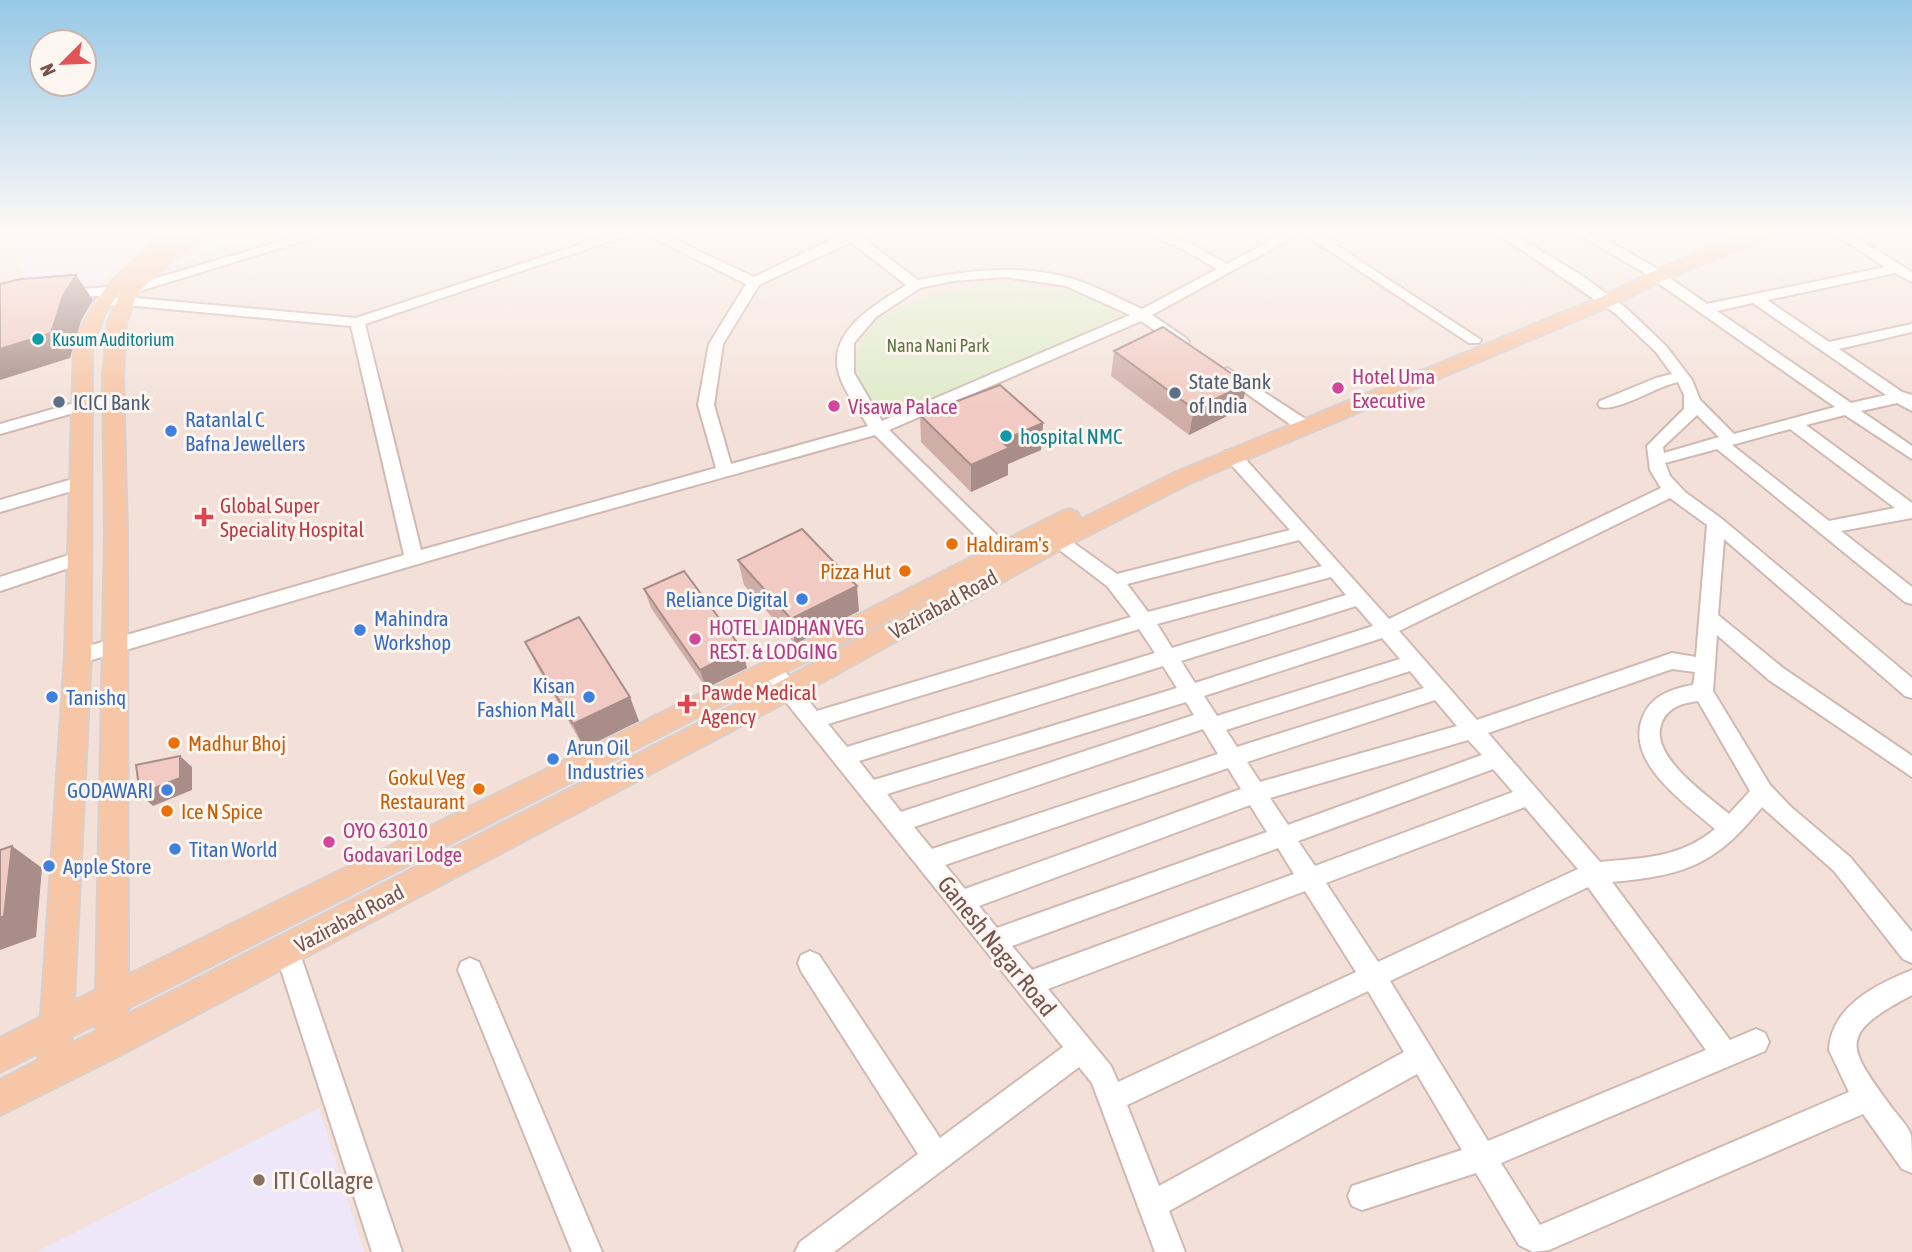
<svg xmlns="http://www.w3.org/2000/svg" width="1912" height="1252" viewBox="0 0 1912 1252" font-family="'Asap Condensed',sans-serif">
<rect width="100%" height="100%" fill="#fcf1ea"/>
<rect fill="#f3e1d9" x="0" y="234" width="1912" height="1018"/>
<g fill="#eee6f9">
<polygon points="7,234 158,234 97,286 29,292"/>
<polygon points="319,1108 364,1252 36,1252"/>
</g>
<g fill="#deeac8">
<polygon points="220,234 291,234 188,264"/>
<polygon points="997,283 1069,290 1125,317 885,422 865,394 852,362 874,320 927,296"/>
</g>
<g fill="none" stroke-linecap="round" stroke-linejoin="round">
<defs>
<g id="minor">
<polygon points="306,234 326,234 130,294 64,298 57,294 64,290 129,286"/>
<path d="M 612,234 L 631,234 L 365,324 L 421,550 L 716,468 L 698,405 L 709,344 L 746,284 L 645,234 L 662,234 L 754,277 L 843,234 L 862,234 L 861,237 L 918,280 C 968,270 1023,264 1073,279 C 1096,286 1119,299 1142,309 L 1217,269 L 1181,248 L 1147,234 C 1178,234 1200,248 1227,264 L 1283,234 L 1299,234 L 1152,315 L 1187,339 L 1189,342 L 1187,345 L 1177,345 L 1141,321 L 889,430 L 1008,546 L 1011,551 L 1008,556 L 996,556 L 875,435 L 503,539 L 78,664 L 71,661 L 68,656 L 71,651 L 404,555 L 351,326 L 125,305 L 95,306 L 95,300 L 125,297 L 356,318 ZM 851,242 L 906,285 C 877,304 826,331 839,374 C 844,392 859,410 868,426 L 731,464 L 714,405 L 723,344 L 759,285 ZM 1005,277 L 1066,286 L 1130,315 L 882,421 L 854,373 L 854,343 L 876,317 L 920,288 L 952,281 Z"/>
<polygon points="1304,234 1319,234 1481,340 1479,343 1469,343"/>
<path d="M 1498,234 L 1513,234 L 1581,275 L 1626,308 L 1666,346 L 1692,380 L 1700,400 L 1734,434 L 1835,407 L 1641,271 L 1579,234 L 1595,234 L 1651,265 L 1707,304 L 1885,267 L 1835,234 L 1850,234 L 1912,272 L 1912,282 L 1895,273 L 1767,300 L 1829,342 L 1912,324 L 1912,332 L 1839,349 L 1902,392 L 1912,395 L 1912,411 L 1897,403 L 1861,411 L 1912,446 L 1912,459 L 1845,415 L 1806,425 L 1912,503 L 1912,518 L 1841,531 L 1912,587 L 1912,604 L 1905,602 L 1717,449 L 1665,463 L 1670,476 L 1685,492 L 1722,519 L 1912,678 L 1912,698 L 1905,696 L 1724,539 L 1718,615 L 1783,668 L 1912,756 L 1912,777 L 1769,680 L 1717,635 L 1713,691 L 1770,785 L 1791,807 L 1850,857 L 1912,932 L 1912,963 L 1903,959 L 1834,871 L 1762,807 C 1715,865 1686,875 1612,882 L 1730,1040 L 1756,1029 L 1765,1033 L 1769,1042 L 1765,1051 L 1501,1163 L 1540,1225 L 1849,1092 L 1829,1050 C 1831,1006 1877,984 1912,970 L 1912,995 C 1836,1035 1847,1046 1892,1108 C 1898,1116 1908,1126 1911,1135 C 1912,1144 1912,1162 1912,1173 L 1902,1169 L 1863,1114 L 1549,1250 L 1533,1252 L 1519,1245 L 1476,1173 L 1362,1210 L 1352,1206 L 1348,1196 L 1352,1186 L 1462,1150 L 1417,1074 L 1169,1211 L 1185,1252 L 1155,1252 L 1092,1083 L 1079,1067 L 834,1252 L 795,1252 L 800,1242 L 918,1154 L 801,971 L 798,963 L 801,955 L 810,951 L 819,955 L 940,1138 L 1063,1047 L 765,676 L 762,670 L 765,664 L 772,662 L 779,664 L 817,711 L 1131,617 L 1107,586 L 1041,536 L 1038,532 L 1041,528 L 1053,528 L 1117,574 L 1290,530 L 1226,459 L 1224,455 L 1226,451 L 1238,451 L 1389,619 L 1661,488 L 1650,470 L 1647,446 L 1684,409 L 1684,395 L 1678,382 C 1657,386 1618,412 1600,407 L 1598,404 L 1600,401 L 1656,378 L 1672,374 L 1656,352 L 1616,314 ZM 1753,303 L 1886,395 L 1851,403 L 1717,311 ZM 1697,415 L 1719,437 L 1664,453 L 1663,447 ZM 1790,429 L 1895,508 L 1829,521 L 1732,445 ZM 1670,498 L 1707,525 L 1696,657 L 1672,653 L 1477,720 L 1399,631 ZM 1299,540 L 1322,566 L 1148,612 L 1127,584 ZM 1331,577 L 1346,595 L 1172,648 L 1157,624 ZM 1356,606 L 1373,626 L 1195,683 L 1181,661 ZM 1139,629 L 1155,653 L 847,747 L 828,724 ZM 1382,638 L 1400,659 L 1217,716 L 1204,696 ZM 1163,666 L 1177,688 L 874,780 L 859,761 ZM 1672,669 L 1695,672 L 1693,685 C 1674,688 1653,695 1644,714 C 1622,761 1684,802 1715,829 C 1681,858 1642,858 1600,862 L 1488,733 ZM 1410,671 L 1424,688 L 1237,747 L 1226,730 ZM 1435,700 L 1457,726 L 1260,782 L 1247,762 ZM 1698,701 L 1750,791 L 1729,814 C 1708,796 1647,755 1662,722 C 1668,707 1683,703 1698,701 ZM 1186,702 L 1194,715 L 901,812 L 887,794 ZM 1203,729 L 1218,754 L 932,849 L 914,827 ZM 1468,740 L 1482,755 L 1288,825 L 1270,798 ZM 1228,768 L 1241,789 L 965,889 L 945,865 ZM 1493,769 L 1513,792 L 1315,866 L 1298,841 ZM 1250,805 L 1267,832 L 997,928 L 979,906 ZM 1525,807 L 1578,869 L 1378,962 L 1326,883 ZM 1278,848 L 1294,874 L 1032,970 L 1012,946 ZM 1588,887 L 1706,1050 L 1488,1141 L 1390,981 ZM 1305,891 L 1356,972 L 1118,1082 L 1111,1066 L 1048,989 ZM 1368,991 L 1404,1052 L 1159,1186 L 1127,1105 Z"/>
<polygon points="1227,368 1310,422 1312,426 1310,430 1298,430 1222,376 1219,373 1222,370"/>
<polygon points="113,392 121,397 119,400 0,434 0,424"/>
<polygon points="83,476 91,482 89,486 0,512 0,500"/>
<polygon points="81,551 87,552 90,557 87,562 0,591 0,577"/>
<polygon points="287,939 296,943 299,951 402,1252 372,1252 275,951 278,943"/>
<polygon points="470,958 479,962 602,1252 572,1252 458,970 461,962"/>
</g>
<path id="major" d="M 165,234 L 202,234 L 138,292 L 126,322 L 123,376 L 127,535 L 128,975 L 763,663 L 1061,512 L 1069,509 L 1077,512 L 1080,517 L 1078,521 L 1174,473 L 1601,297 L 1652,272 L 1744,234 L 1767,234 L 1765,238 L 1664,280 L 1613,305 L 1190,483 L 1067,546 L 797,696 L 124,1053 L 0,1115 L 0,1080 L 38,1060 L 38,1053 L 0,1072 L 0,1038 L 41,1017 L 65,656 L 74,346 C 92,293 123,269 165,234 ZM 121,292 L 108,322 L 103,376 L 105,535 L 96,990 L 74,1001 L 91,656 L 92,346 L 107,309 ZM 968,579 L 779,682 L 128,1014 L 128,1008 ZM 96,1024 L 96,1031 L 72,1043 L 72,1036 Z"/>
</defs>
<use href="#minor" stroke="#d0b9b2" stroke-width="4"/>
<use href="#major" stroke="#d9cfcd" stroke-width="4"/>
<use href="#minor" fill="#fff" fill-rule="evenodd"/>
<use href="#major" fill="#f7c6a6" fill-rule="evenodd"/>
</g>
<g fill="#cfaea8">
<polygon points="1114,351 1241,409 1189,435 1111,376"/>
<polygon points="920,415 1043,423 1041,450 1008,464 1008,475 971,492 921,442"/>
<polygon points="738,560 859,611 795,644 744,585"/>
<polygon points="644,589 742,649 747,668 706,688 651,608"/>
<polygon points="525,642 639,721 584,748 537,666"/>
</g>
<g fill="#a98d88">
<polygon points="76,275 93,300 81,321 70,358 0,380 0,349 63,296"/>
<polygon points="1247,384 1241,409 1189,435 1194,409"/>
<polygon points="1043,423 1041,450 1008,464 1008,475 971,492 971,465 1001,441"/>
<polygon points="857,586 859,611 795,644 791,619"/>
<polygon points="742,649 747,668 706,688 700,670"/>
<polygon points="630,697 639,721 584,748 573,724"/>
<polygon points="180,756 192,767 192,790 153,806 140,794"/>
<polygon points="12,846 42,868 36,937 0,950 0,918"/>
</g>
<g fill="#f1cac3" stroke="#a98d88" stroke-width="2">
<polygon points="76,275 63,296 51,333 0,349 0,284 21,279"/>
<polygon points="1163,327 1247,384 1194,409 1114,351"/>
<polygon points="1000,385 1043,423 1001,441 1009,448 971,465 920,415"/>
<polygon points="802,529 857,586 791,619 738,560"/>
<polygon points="684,571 742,649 700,670 644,589"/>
<polygon points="579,617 630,697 573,724 525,642"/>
<polygon points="180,756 180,778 140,794 136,765"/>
<polygon points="12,846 4,916 0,918 0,850"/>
</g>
<linearGradient id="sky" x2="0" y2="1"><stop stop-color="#97c8e6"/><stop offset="0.57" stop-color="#fef9f6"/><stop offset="1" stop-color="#fef9f6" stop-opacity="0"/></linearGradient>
<rect width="1912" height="409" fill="url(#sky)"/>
<g fill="#0f9aa8" stroke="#fef6f1" stroke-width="2.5">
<circle cx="38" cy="339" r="7"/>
<circle cx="1006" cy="436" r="7"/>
</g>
<g fill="#d1479c" stroke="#fef6f1" stroke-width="2.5">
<circle cx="1338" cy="388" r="7"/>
<circle cx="834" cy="406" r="7"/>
<circle cx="695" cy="639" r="7"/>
<circle cx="329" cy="842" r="7"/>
</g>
<g fill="#5c6f8a" stroke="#fef6f1" stroke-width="2.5">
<circle cx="1175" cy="393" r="7"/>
<circle cx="59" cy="402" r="7"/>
</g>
<g fill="#3f7fe0" stroke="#fef6f1" stroke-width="2.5">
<circle cx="171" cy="431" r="7"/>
<circle cx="802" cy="599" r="7"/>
<circle cx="360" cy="630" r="7"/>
<circle cx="52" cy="697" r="7"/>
<circle cx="589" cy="697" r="7"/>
<circle cx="553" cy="759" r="7"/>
<circle cx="167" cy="790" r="7"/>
<circle cx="175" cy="849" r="7"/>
<circle cx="49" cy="866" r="7"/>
</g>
<g fill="#e0444e" stroke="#fef6f1" stroke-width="2.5">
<path d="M200.5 506.5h7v7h7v7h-7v7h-7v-7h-7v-7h7z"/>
<path d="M683.5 693.5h7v7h7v7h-7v7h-7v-7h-7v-7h7z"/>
</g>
<g fill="#e8710a" stroke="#fef6f1" stroke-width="2.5">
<circle cx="952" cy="544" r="7"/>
<circle cx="905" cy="571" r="7"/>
<circle cx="174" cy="743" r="7"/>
<circle cx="479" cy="789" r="7"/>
<circle cx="167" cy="811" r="7"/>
</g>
<circle fill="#8d6e63" stroke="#fef6f1" stroke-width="2.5" cx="259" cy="1180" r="7"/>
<g text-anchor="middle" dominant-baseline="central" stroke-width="6" stroke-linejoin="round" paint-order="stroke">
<g font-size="18" fill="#0d838f" stroke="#fef6f1" text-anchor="start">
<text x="52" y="339">Kusum Auditorium</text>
</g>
<g font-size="18" fill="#5e7643" stroke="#fef6f1">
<text x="938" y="345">Nana Nani Park</text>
</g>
<g font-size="21" fill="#b23c85" stroke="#fef6f1" text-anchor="start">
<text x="1352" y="376">Hotel Uma<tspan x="1352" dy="24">Executive</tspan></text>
<text x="848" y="406">Visawa Palace</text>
<text x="709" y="627">HOTEL JAIDHAN VEG<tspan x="709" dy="24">REST. &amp; LODGING</tspan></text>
<text x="343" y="830">OYO 63010<tspan x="343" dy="24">Godavari Lodge</tspan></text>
</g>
<g font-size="21" fill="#4e5e75" stroke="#fef6f1" text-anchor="start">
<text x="1189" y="381">State Bank<tspan x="1189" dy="24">of India</tspan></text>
<text x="73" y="402">ICICI Bank</text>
</g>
<g font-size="21" fill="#366cbe" stroke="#fef6f1" text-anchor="start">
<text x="185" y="419">Ratanlal C<tspan x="185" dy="24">Bafna Jewellers</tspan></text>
<text x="788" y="599" text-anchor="end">Reliance Digital</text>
<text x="374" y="618">Mahindra<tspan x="374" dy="24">Workshop</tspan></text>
<text x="575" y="685" text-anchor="end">Kisan<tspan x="575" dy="24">Fashion Mall</tspan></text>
<text x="66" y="697">Tanishq</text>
<text x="567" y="747">Arun Oil<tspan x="567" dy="24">Industries</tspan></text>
<text x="153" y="790" text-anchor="end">GODAWARI</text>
<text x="189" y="849">Titan World</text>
<text x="63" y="866">Apple Store</text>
</g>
<g font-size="21" fill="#0d838f" stroke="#fef6f1" text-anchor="start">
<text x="1020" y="436">hospital NMC</text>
</g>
<g font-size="21" fill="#be3a42" stroke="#fef6f1" text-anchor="start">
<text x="220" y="505">Global Super<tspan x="220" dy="24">Speciality Hospital</tspan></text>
<text x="701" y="692">Pawde Medical<tspan x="701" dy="24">Agency</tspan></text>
</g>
<g font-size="21" fill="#c56008" stroke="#fef6f1" text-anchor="start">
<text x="966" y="544">Haldiram's</text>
<text x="891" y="571" text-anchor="end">Pizza Hut</text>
<text x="188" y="743">Madhur Bhoj</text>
<text x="465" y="777" text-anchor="end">Gokul Veg<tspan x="465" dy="24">Restaurant</tspan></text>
<text x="181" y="811">Ice N Spice</text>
</g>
<g font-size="21" fill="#76534e" stroke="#fef6f1">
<text transform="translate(943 604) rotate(-29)">Vazirabad Road</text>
<text transform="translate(349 918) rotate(-28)">Vazirabad Road</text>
</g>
<g font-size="24" fill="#76534e" stroke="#fef6f1">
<text transform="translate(997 946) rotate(51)">Ganesh Nagar Road</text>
</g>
<g font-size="24" fill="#785e54" stroke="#fef6f1" text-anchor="start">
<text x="273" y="1180">ITI Collagre</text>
</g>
</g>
<g transform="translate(63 63) rotate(246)"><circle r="33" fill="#fef6f1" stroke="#c8b5b0" stroke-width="2"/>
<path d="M0-5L12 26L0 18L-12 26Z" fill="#e15456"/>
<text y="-10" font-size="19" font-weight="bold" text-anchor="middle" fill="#76534e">N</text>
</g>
</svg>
